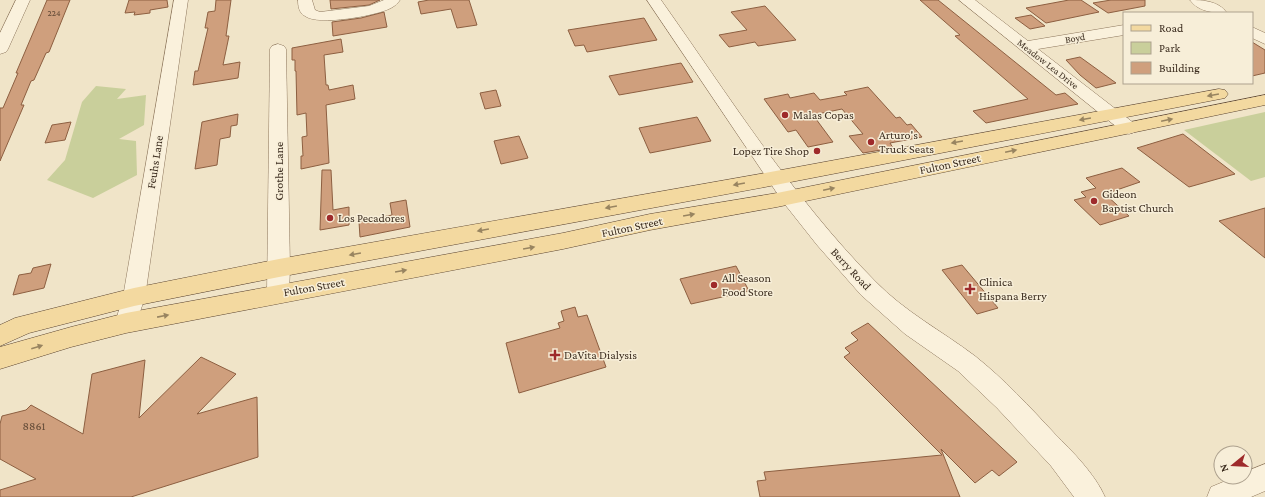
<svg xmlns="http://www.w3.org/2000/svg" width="1265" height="497" viewBox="0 0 1265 497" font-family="'Crimson Pro',serif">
<rect width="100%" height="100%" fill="#f0e4c8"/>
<g fill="#c9cf9b">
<polygon points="96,86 126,89 117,99 146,95 144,125 119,139 136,141 137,175 93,198 47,180 65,160 82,102"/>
<polygon points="1265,112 1265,177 1251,181 1184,130"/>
</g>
<g fill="#cf9f7d" stroke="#8d5f41">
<polygon points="47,0 70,0 49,52 46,53 34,80 31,81 21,105 24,105 0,161 0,108 3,108 18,73 16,73"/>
<polygon points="129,0 167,0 168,7 150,10 150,13 134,15 135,12 125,13"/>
<polygon points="216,0 231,0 226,36 229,36 223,65 240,62 238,78 193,85 195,71 198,71 208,28 205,28 208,12 215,11"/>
<polygon points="330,0 380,0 369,5 331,9"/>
<polygon points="429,0 469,0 477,25 457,28 451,9 421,14 418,2"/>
<polygon points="920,0 938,0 1056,95 1065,93 1078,104 986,123 973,111 1028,99 955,36 960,35"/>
<polygon points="1069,0 1081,0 1099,12 1046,23 1026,8"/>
<polygon points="1111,0 1145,0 1145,6 1108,13 1093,3"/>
<polygon points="765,6 796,40 758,46 755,42 729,47 719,35 747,30 731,12"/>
<polygon points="384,12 387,27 333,36 332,22 361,18"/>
<polygon points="1031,15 1045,26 1030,29 1015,18"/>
<polygon points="644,18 657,40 587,52 584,45 575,46 568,30"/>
<polygon points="341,39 343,52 324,55 326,85 328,85 329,90 353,85 355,99 326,105 329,163 301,169 301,156 303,156 302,137 307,136 306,113 297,115 296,71 295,71 295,60 292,60 292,48"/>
<polygon points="1252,42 1265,50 1265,73 1252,76"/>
<polygon points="1080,57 1116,83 1096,88 1080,75 1066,60"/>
<polygon points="681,63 693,82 619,95 609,76"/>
<polygon points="868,87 896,118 900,117 907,125 911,124 922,137 890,143 893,148 863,153 849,136 863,134 842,109 813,115 833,142 808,147 796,130 788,132 764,99 788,94 790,98 814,93 820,100 847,95 844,92"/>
<polygon points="496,90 501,106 485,109 480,93"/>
<polygon points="238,114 237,125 231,126 230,137 220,139 217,165 195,169 202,122"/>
<polygon points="697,117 711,141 650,153 639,128"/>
<polygon points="71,122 65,140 45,143 52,125"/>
<polygon points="1183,134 1235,174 1189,187 1137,148"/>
<polygon points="519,136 528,158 501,164 494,141"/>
<polygon points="1122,168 1140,182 1105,194 1129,216 1100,225 1074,200 1086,197 1081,192 1096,188 1086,178"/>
<polygon points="322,170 331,170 333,210 349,207 349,225 320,230"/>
<polygon points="406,200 410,227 360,237 359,222 392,215 390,203"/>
<polygon points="1265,208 1265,258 1219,221"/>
<polygon points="51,264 44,288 13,295 19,275 31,273 33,268"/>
<polygon points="962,265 998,308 977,314 942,270"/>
<polygon points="736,266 749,291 691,304 680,279"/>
<polygon points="575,307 578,317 587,315 606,367 519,393 506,343 560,328 558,323 564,321 561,311"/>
<polygon points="868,323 1017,462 999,476 992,470 975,483 941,449 960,497 760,497 757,481 766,480 764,472 942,455 844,357 850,353 845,348 858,340 851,333"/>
<polygon points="201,357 236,374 197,414 257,397 258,457 131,497 0,497 0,490 36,479 0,459 0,424 2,416 26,410 31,405 83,434 92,374 145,360 139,418"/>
</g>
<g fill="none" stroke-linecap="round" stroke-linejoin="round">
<defs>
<g id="minor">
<polygon points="16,0 30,0 8,49 6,52 0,54 0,33"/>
<polygon points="174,0 188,0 145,297 134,330 126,332 118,330 115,323 123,297"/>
<path d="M 298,0 L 312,0 L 315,10 L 320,12 L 369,6 L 384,0 L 400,0 C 398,3 395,6 391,8 C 376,16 318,26 305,16 C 299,13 298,6 298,0 Z"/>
<path d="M 647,0 L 661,0 C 729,96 792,197 875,281 C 905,312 942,331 975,356 C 1004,379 1030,407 1055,434 C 1072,451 1095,474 1105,497 L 1074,497 L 1051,466 L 997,408 L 958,371 L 905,334 L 861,295 L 817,245 L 783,202 Z"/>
<polygon points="959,0 975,0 1028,41 1124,25 1124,35 1038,49 1135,124 1138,128 1135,132 1129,134 1123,132"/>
<path d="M 1190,0 C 1203,0 1219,1 1227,13 C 1214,13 1198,12 1190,0 Z"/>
<polygon points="1252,27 1265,33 1265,44 1252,38"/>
<polygon points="278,44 284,46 286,49 290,268 289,294 286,300 278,303 270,300 267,294 270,49 272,46"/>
<polygon points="1265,464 1265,491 1251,497 1207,497 1211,487 1235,477 1245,477 1245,472"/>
</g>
<g id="major">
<polygon points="1219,89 1225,90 1228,94 1225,98 765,187 279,277 134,306 29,333 0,346 0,325 15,318 134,288 279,259 765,173"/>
<polygon points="1265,95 1265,105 777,207 650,230 563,249 126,333 71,347 0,369 0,347 71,327 126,313 563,233 650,214 777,193"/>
</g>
</defs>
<use href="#minor" stroke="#8d765c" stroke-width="1"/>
<use href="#major" stroke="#5b4430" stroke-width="1"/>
<use href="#minor" fill="#faf1dc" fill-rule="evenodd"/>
<use href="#major" fill="#f3d9a0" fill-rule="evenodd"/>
</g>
<defs><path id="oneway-solid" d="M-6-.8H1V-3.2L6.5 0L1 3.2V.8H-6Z"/></defs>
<g fill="#988460">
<use href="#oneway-solid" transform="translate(1213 95) rotate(170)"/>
<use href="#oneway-solid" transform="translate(1085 119) rotate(170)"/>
<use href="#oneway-solid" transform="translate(1167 120) rotate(-12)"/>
<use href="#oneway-solid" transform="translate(957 142) rotate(170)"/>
<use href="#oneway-solid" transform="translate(1011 151) rotate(-12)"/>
<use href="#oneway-solid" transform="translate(739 184) rotate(170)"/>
<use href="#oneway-solid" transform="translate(829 189) rotate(-12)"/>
<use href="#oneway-solid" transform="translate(611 207) rotate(170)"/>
<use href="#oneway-solid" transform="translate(689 215) rotate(-10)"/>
<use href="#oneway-solid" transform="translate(483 230) rotate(170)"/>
<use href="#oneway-solid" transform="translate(529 248) rotate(-10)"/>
<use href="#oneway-solid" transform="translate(355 254) rotate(170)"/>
<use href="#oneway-solid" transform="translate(401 271) rotate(-10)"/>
<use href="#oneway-solid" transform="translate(163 316) rotate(-11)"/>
<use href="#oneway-solid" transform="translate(37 347) rotate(-17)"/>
</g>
<g fill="#9e2a2b" stroke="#f7eed8" stroke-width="1.5">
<circle cx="785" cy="115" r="4"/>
<circle cx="871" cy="142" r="4"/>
<circle cx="817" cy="151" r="4"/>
<circle cx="1094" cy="201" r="4"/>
<circle cx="330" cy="218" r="4"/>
<circle cx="714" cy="285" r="4"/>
<path d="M968 283h4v4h4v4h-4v4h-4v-4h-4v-4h4z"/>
<path d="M553 349h4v4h4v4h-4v4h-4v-4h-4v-4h4z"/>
</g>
<g text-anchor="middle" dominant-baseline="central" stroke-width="3" stroke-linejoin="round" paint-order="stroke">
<g font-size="9" fill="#624a37">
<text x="54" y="13">224</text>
</g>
<g font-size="10" fill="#3d2e20" stroke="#f7eed8">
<text transform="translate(1075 38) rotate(-10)">Boyd</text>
<text transform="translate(1048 64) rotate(38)">Meadow Lea Drive</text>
</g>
<g font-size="12" fill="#3d2e20" stroke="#f7eed8" text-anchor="start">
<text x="793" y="115">Malas Copas</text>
<text x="879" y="135">Arturo's<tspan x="879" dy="14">Truck Seats</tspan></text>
<text x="809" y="151" text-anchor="end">Lopez Tire Shop</text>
<text x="1102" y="194">Gideon<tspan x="1102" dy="14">Baptist Church</tspan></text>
<text x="338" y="218">Los Pecadores</text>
<text x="722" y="278">All Season<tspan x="722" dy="14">Food Store</tspan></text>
<text x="979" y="282">Clinica<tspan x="979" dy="14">Hispana Berry</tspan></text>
<text x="564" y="355">DaVita Dialysis</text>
</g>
<g font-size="12" fill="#3d2e20" stroke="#f7eed8">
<text transform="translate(155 162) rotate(-81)">Feuhs Lane</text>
<text transform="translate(950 164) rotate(-12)">Fulton Street</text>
<text transform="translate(279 171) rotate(-90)">Grothe Lane</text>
<text transform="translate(632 227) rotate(-12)">Fulton Street</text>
<text transform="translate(851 269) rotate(47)">Berry Road</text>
<text transform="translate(314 287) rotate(-10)">Fulton Street</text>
</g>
<g font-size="12" fill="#624a37">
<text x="34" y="426">8861</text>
</g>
</g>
<rect x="1123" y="12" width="130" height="72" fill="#f7eed8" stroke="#ada18e"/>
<rect x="1131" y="25" width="20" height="6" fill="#f3d9a0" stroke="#ada18e"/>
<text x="1159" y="32" font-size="12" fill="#3d2e20">Road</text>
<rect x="1131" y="42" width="20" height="12" fill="#c9cf9b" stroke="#ada18e"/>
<text x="1159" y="52" font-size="12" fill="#3d2e20">Park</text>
<rect x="1131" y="62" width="20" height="12" fill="#cf9f7d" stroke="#ada18e"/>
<text x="1159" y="72" font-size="12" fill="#3d2e20">Building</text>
<g transform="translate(1233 465) rotate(252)"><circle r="19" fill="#f7eed8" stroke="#ada18e"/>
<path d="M0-3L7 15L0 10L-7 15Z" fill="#9e2a2b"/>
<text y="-6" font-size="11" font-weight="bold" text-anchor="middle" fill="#3d2e20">N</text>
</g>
</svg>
